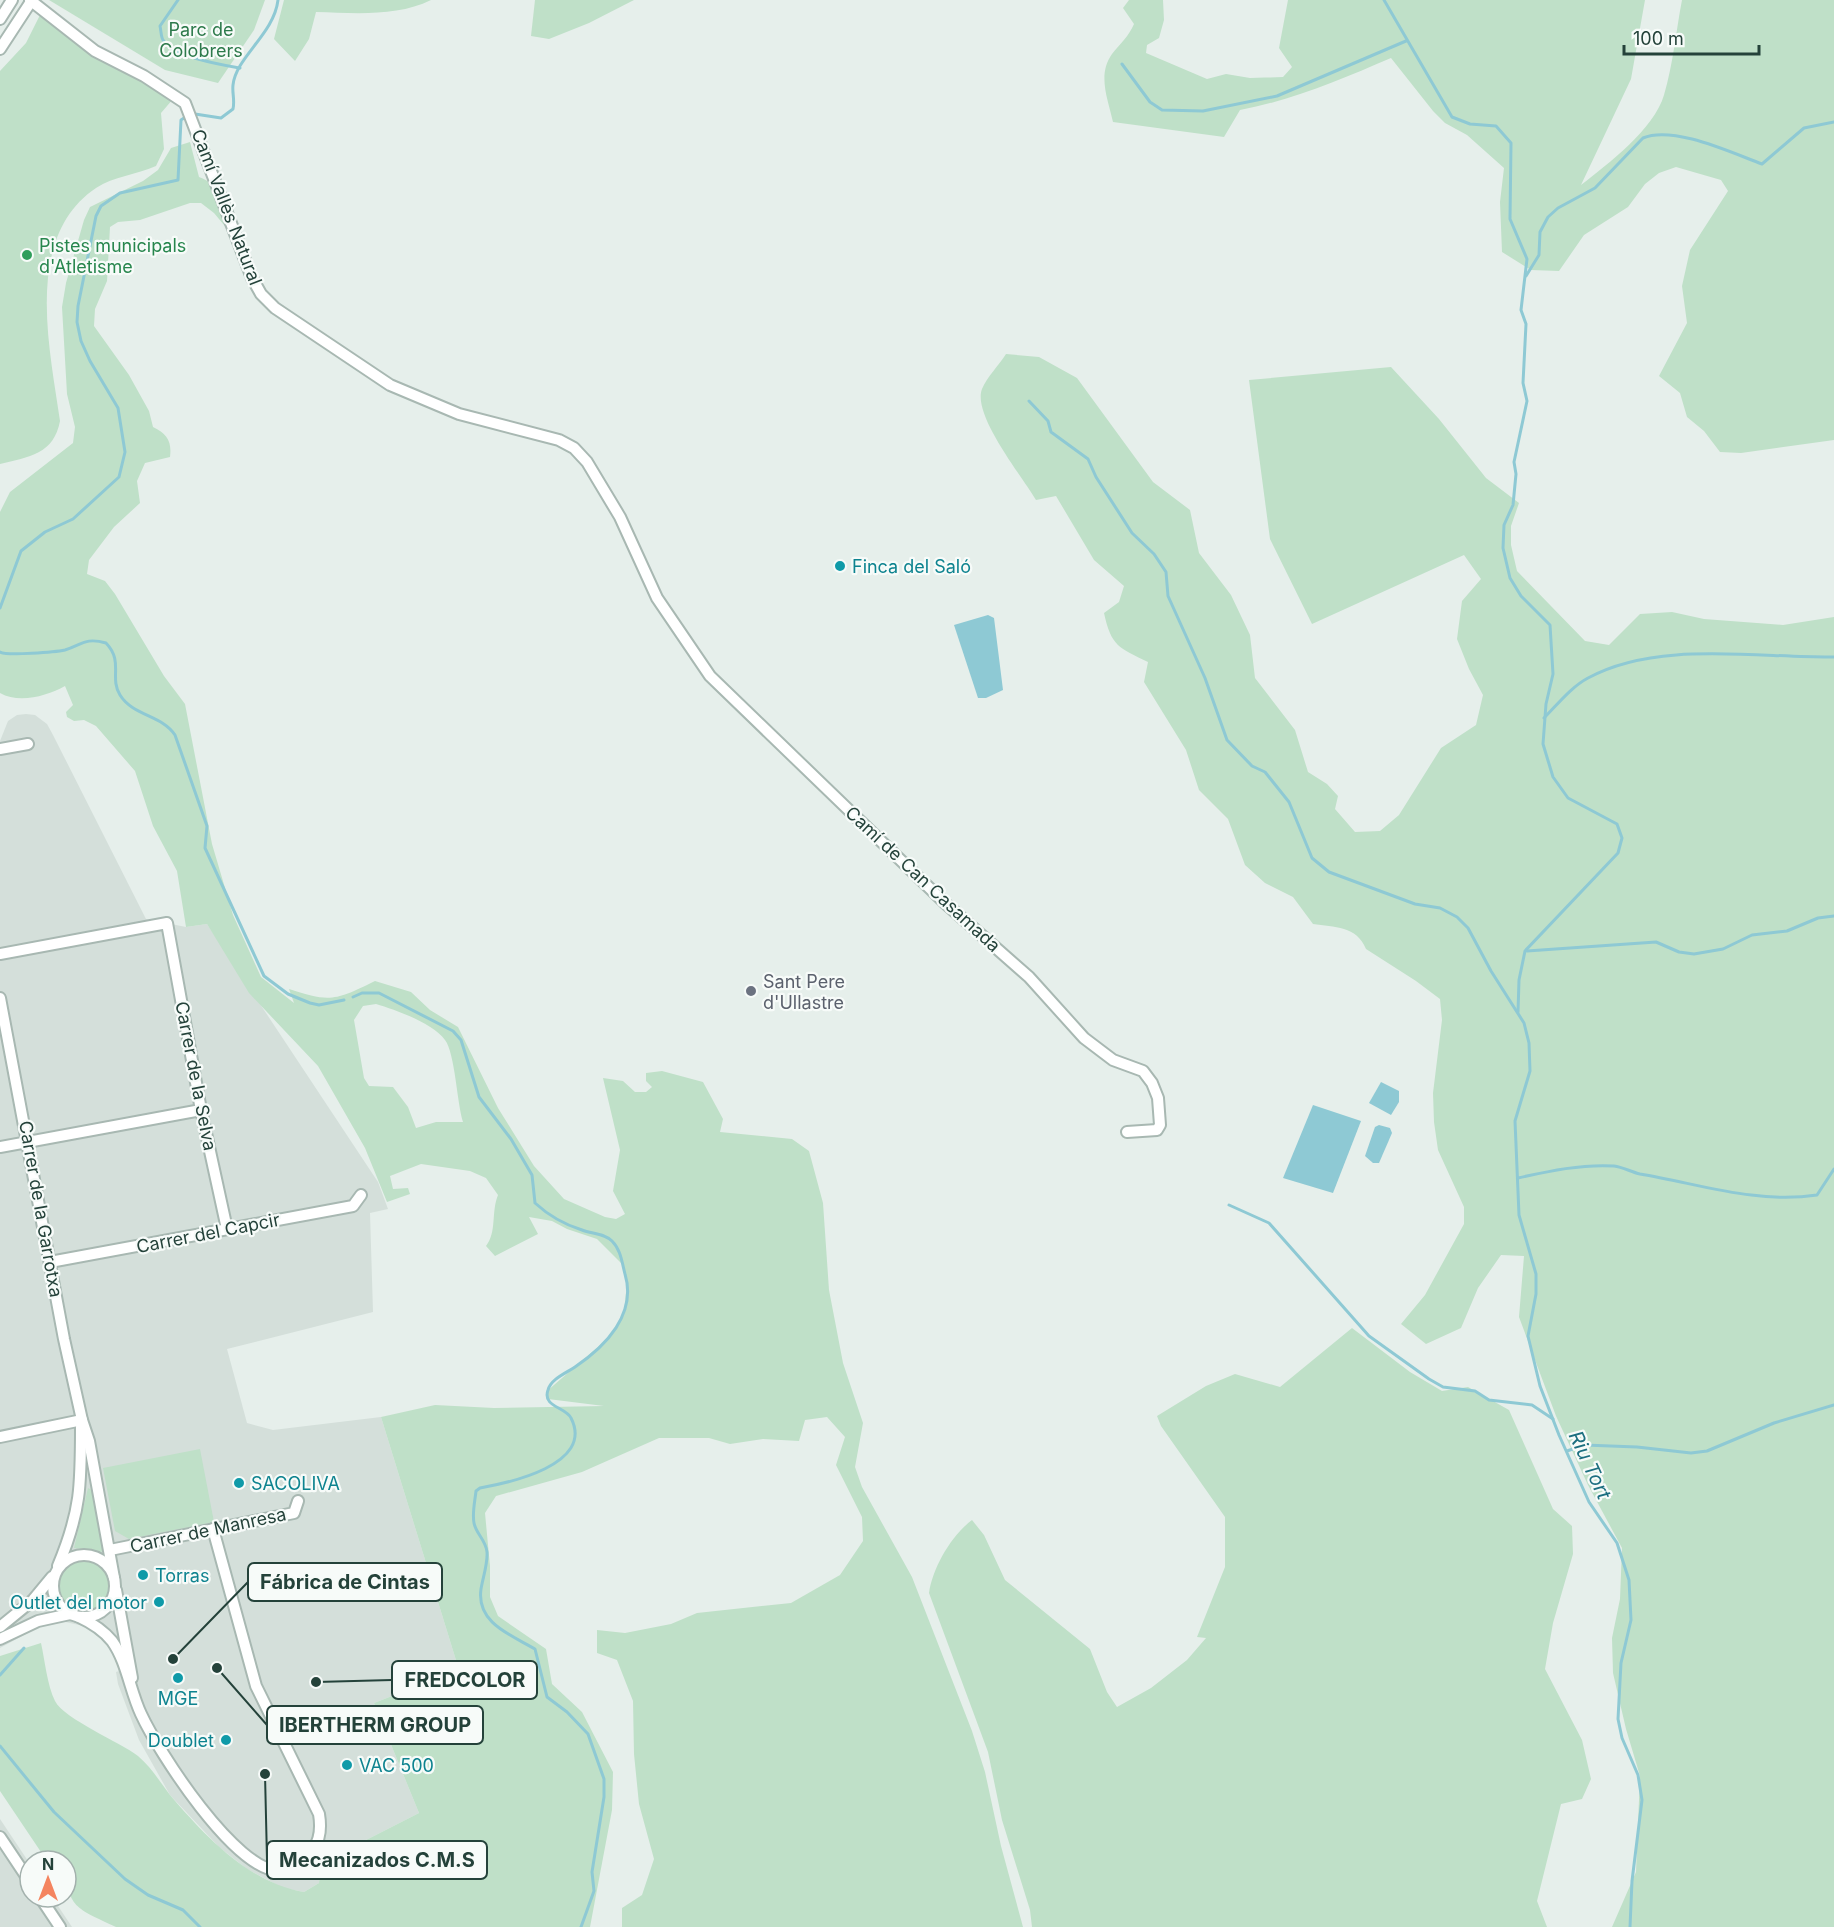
<svg xmlns="http://www.w3.org/2000/svg" width="1834" height="1927" viewBox="0 0 1834 1927" font-family="Inter,sans-serif">
<rect width="100%" height="100%" fill="#e6efeb"/>
<g fill="#d4dfda">
<polygon points="26,714 35,715 47,724 53,735 146,919 186,927 207,924 378,1182 388,1209 370,1213 373,1312 227,1349 247,1423 273,1430 381,1417 459,1670 374,1703 419,1813 321,1863 319,1883 304,1892 283,1888 247,1869 219,1847 170,1795 139,1740 118,1684 116,1672 119,1671 113,1653 99,1635 88,1627 61,1621 46,1623 0,1648 0,741 8,721 17,715"/>
<polygon points="0,1819 30,1864 30,1897 52,1897 72,1927 0,1927"/>
</g>
<g fill="#bfe0c8" fill-rule="evenodd">
<polygon points="49,0 265,0 254,30 218,83 165,70"/>
<path d="M 284,0 L 431,0 C 397,17 354,13 316,12 L 309,39 L 295,61 L 274,39 Z"/>
<polygon points="535,0 634,0 589,23 549,39 531,36"/>
<path d="M 1129,0 L 1163,0 L 1164,20 L 1159,38 L 1147,45 L 1146,53 L 1207,79 L 1226,74 L 1250,78 L 1283,77 L 1292,67 L 1279,48 L 1288,0 L 1645,0 L 1631,79 L 1581,185 C 1608,164 1654,129 1664,95 C 1673,65 1676,31 1682,0 L 1834,0 L 1834,440 L 1741,453 L 1720,452 L 1704,431 L 1687,417 L 1680,393 L 1659,376 L 1687,323 L 1682,286 L 1690,250 L 1728,191 L 1721,180 L 1676,167 L 1659,173 L 1645,184 L 1628,207 L 1584,235 L 1559,271 L 1531,270 L 1502,252 L 1500,202 L 1504,168 L 1467,135 L 1445,123 L 1433,111 L 1391,58 C 1342,79 1293,100 1240,110 L 1224,137 L 1113,122 C 1108,99 1097,75 1112,54 C 1120,44 1129,36 1134,24 L 1123,8 Z"/>
<path d="M 42,11 L 173,99 L 161,113 L 164,149 L 156,166 C 136,175 114,176 96,188 C 23,237 50,349 60,421 C 54,454 29,457 0,464 L 0,71 L 26,43 Z"/>
<path d="M 190,142 L 199,177 C 220,183 223,212 229,231 L 214,213 L 201,203 L 190,203 L 140,220 L 118,222 L 110,227 L 107,281 L 95,309 L 94,326 L 129,375 L 149,411 L 153,427 C 167,434 172,441 170,457 L 145,463 L 137,481 L 140,503 L 114,527 L 89,560 L 87,574 L 105,581 L 115,594 L 164,676 L 185,704 L 212,844 L 233,915 L 261,977 L 294,1003 L 289,989 C 331,1003 336,1000 375,981 L 411,992 L 430,1010 L 458,1027 L 498,1108 L 534,1166 L 564,1199 L 605,1217 L 616,1219 L 625,1214 L 613,1191 L 620,1150 L 603,1078 L 623,1081 L 635,1092 L 646,1092 L 652,1087 L 646,1081 L 646,1073 L 662,1071 L 703,1082 L 723,1119 L 720,1132 L 792,1139 L 809,1151 L 823,1203 L 829,1290 L 843,1363 L 863,1423 L 855,1467 L 862,1487 L 912,1577 L 972,1731 L 985,1772 L 1001,1846 L 1023,1927 L 622,1927 L 622,1908 L 642,1895 L 654,1859 L 639,1804 L 634,1754 L 633,1701 L 617,1660 L 597,1653 L 597,1630 L 625,1633 L 671,1624 L 697,1613 L 791,1603 L 840,1575 L 863,1541 L 862,1517 L 836,1465 L 845,1437 L 827,1417 L 805,1420 L 799,1441 L 763,1439 L 730,1444 L 709,1438 L 659,1438 L 582,1472 L 496,1496 L 485,1513 L 490,1566 L 490,1597 L 498,1616 L 546,1649 L 552,1684 L 582,1712 L 613,1772 L 612,1810 L 590,1927 L 116,1927 C 77,1908 66,1909 66,1861 L 47,1861 L 0,1791 L 0,1656 L 41,1643 C 45,1661 47,1685 55,1701 C 64,1719 120,1742 138,1756 C 151,1767 160,1782 170,1795 C 206,1837 248,1882 304,1892 L 319,1883 L 321,1863 L 419,1813 L 374,1703 L 459,1670 L 381,1417 L 435,1405 L 494,1408 L 604,1406 L 548,1399 L 547,1391 L 606,1340 L 624,1315 L 627,1281 L 623,1265 L 597,1239 L 567,1229 L 552,1221 L 529,1217 L 538,1234 L 495,1256 L 486,1246 C 497,1232 491,1212 498,1195 L 486,1178 L 470,1171 L 421,1164 L 390,1176 L 393,1189 L 408,1188 L 410,1194 L 387,1202 L 365,1148 L 318,1066 L 249,993 L 207,924 L 186,927 L 177,871 L 153,826 L 135,771 L 96,726 L 84,720 L 74,721 L 67,717 L 66,712 L 73,705 L 65,686 C 47,696 19,704 0,693 L 0,512 L 10,492 L 73,443 L 75,427 L 67,394 L 62,307 L 66,283 L 84,220 L 90,207 L 143,181 L 158,170 L 171,148 ZM 376,1004 C 396,1010 433,1023 445,1040 C 455,1053 457,1103 463,1122 L 436,1122 L 416,1128 L 408,1107 L 393,1087 L 369,1086 L 364,1078 L 354,1020 L 363,1006 Z"/>
<path d="M 1006,354 L 1039,357 L 1077,378 L 1153,482 L 1190,510 L 1199,553 L 1231,595 L 1250,635 L 1255,678 L 1295,730 L 1308,772 L 1327,784 L 1338,796 L 1335,809 L 1355,832 L 1380,831 L 1399,815 L 1441,748 L 1476,725 L 1483,695 L 1469,669 L 1457,639 L 1462,601 L 1481,579 L 1464,555 L 1312,624 L 1270,539 L 1249,380 L 1391,367 L 1439,419 L 1486,478 L 1519,503 L 1511,526 L 1511,545 L 1517,571 L 1585,641 L 1609,645 L 1640,614 L 1672,612 L 1704,619 L 1783,625 L 1834,617 L 1834,1927 L 1612,1927 L 1636,1872 L 1640,1776 L 1626,1729 L 1613,1673 L 1612,1638 L 1620,1599 L 1622,1548 L 1588,1485 L 1556,1416 L 1519,1317 L 1524,1256 L 1501,1255 L 1478,1288 L 1461,1328 L 1426,1344 L 1401,1324 L 1425,1295 L 1464,1224 L 1464,1207 L 1438,1150 L 1434,1122 L 1433,1093 L 1442,1020 L 1440,999 L 1416,981 L 1366,949 C 1357,926 1334,927 1313,924 L 1293,897 L 1265,883 L 1245,865 L 1228,819 L 1199,790 L 1186,750 L 1144,682 L 1148,662 C 1119,648 1111,646 1104,613 L 1119,602 L 1124,586 L 1094,560 L 1056,496 L 1036,500 C 1022,476 972,415 982,389 C 987,377 999,365 1006,354 Z"/>
<path d="M 1352,1328 L 1410,1372 L 1442,1391 L 1468,1387 L 1509,1410 L 1553,1509 L 1572,1526 L 1573,1554 L 1553,1623 L 1545,1669 L 1582,1740 L 1591,1779 L 1582,1799 L 1561,1804 L 1537,1901 L 1547,1927 L 1032,1927 L 1030,1910 L 1002,1820 L 988,1752 L 929,1593 C 933,1567 951,1536 972,1520 L 984,1535 L 1005,1580 L 1090,1649 L 1107,1692 L 1117,1707 L 1151,1688 L 1187,1660 L 1206,1638 L 1197,1637 L 1225,1567 L 1225,1517 L 1161,1426 L 1157,1416 L 1206,1386 L 1235,1374 L 1280,1387 Z"/>
<polygon points="200,1449 214,1522 129,1539 115,1531 103,1468"/>
<polygon points="88,1488 93,1491 103,1552 74,1548"/>
<circle cx="84" cy="1586" r="28"/>
</g>
<g fill="#8ec9d4">
<polygon points="988,615 994,618 1003,690 986,698 978,698 954,625"/>
<polygon points="1381,1082 1399,1091 1399,1102 1391,1115 1369,1103"/>
<polygon points="1313,1105 1361,1121 1333,1193 1283,1178"/>
<polygon points="1379,1125 1390,1128 1392,1133 1379,1163 1373,1163 1365,1156 1375,1127"/>
</g>
<g fill="none" stroke-linecap="round" stroke-linejoin="round">
<g stroke="#8ec9d4" stroke-width="3">
<path d="M 178,0 L 160,26 C 161,30 161,37 163,40 C 173,57 222,65 240,68"/>
<polyline points="1384,0 1452,117 1470,124 1496,126 1511,143 1510,219 1527,259 1521,310 1526,324 1523,383 1527,401 1514,462 1516,474 1513,505 1504,525 1503,548 1510,578 1521,596 1550,625 1553,674 1546,704 1543,744 1553,777 1568,798 1617,824 1622,838 1618,853 1525,951 1519,980 1518,1012"/>
<polyline points="1122,64 1150,102 1162,110 1203,111 1277,96 1406,41"/>
<path d="M 195,114 L 221,118 L 233,109 C 235,100 232,93 233,85 C 236,57 274,34 278,0"/>
<path d="M 1526,276 L 1539,255 L 1540,232 L 1548,217 L 1558,208 L 1595,188 L 1643,138 C 1673,125 1732,153 1762,164 L 1804,128 L 1834,122"/>
<polyline points="1029,401 1048,421 1051,432 1088,459 1096,477 1132,533 1154,554 1166,572 1168,596 1205,678 1227,740 1252,766 1265,772 1289,802 1312,858 1329,872 1415,904 1440,908 1457,917 1468,928 1491,971 1524,1023 1529,1043 1530,1071 1515,1121 1519,1215 1536,1274 1536,1294 1528,1336 1540,1386 1559,1435 1589,1502 1617,1543 1629,1580 1631,1620 1621,1663 1618,1719 1622,1738 1638,1775 1642,1800 1632,1881 1630,1927"/>
<polyline points="0,608 21,551 45,532 73,519 119,477 125,452 118,408 90,361 81,341 77,322 78,306 96,216 101,206 120,193 178,180 181,120 187,116"/>
<path d="M 0,652 C 7,656 56,652 65,650 C 82,645 85,637 106,643 C 124,662 109,677 120,695 C 133,716 162,715 175,735 L 207,826 L 205,848 L 264,976 L 288,994 L 310,1003 L 319,1005 L 344,1000"/>
<path d="M 1544,718 C 1557,705 1571,687 1588,678 C 1657,640 1757,658 1834,657"/>
<polyline points="1527,951 1656,942 1679,952 1694,954 1723,949 1752,935 1787,931 1818,918 1834,916"/>
<path d="M 353,997 L 362,993 L 379,993 L 453,1031 L 461,1040 L 479,1097 L 511,1139 L 532,1175 L 535,1203 C 548,1215 566,1225 582,1230 C 592,1234 604,1233 612,1241 C 621,1250 622,1263 625,1274 C 637,1314 606,1346 575,1367 C 566,1373 551,1379 548,1390 C 542,1407 566,1407 571,1418 C 595,1465 508,1483 480,1488 L 476,1491 C 475,1501 472,1513 474,1523 C 476,1534 486,1540 487,1552 C 488,1563 483,1577 481,1589 C 476,1623 511,1635 535,1649 L 547,1697 L 567,1712 L 588,1734 L 604,1779 L 604,1797 L 592,1872 L 594,1891 L 581,1927"/>
<path d="M 1518,1178 C 1549,1171 1582,1164 1614,1166 C 1623,1167 1631,1172 1640,1174 C 1700,1184 1756,1204 1817,1195 L 1834,1169"/>
<polyline points="1229,1205 1269,1223 1369,1336 1429,1379 1443,1387 1475,1391 1489,1400 1532,1405 1553,1419"/>
<polyline points="1567,1451 1584,1445 1637,1447 1691,1453 1707,1451 1774,1423 1834,1405"/>
<polyline points="0,1675 24,1648"/>
<polyline points="0,1746 54,1812 125,1879 148,1895 183,1910 200,1927"/>
</g>
<defs>
<g id="minor">
<polyline points="30,0 95,51 144,76 185,103 252,278 261,294 275,308 390,385 459,414 559,440 574,448 587,462 620,517 657,598 710,676 945,903 1029,977 1084,1038 1113,1060 1143,1071 1152,1083 1158,1098 1160,1125 1157,1130 1127,1132"/>
<polyline points="0,19 12,0"/>
<polyline points="0,49 32,0"/>
<polyline points="0,749 28,744"/>
<polyline points="0,954 167,923 201,1110 227,1229"/>
<polyline points="0,998 64,1339 82,1420 89,1441 114,1578"/>
<polyline points="0,1147 201,1110"/>
<polyline points="50,1262 353,1206 361,1195"/>
<polyline points="0,1437 82,1420"/>
<polyline points="110,1550 294,1513 298,1501"/>
<circle cx="84" cy="1586" r="31"/>
<path d="M 58,1566 C 81,1511 81,1485 81,1427"/>
<polyline points="116,1590 132,1678"/>
<path d="M 79,1617 C 92,1623 103,1630 112,1641 C 127,1662 130,1691 141,1714 C 158,1751 236,1873 281,1871 C 290,1871 298,1865 305,1859 C 319,1846 322,1832 319,1814 L 256,1686 L 213,1529"/>
<polyline points="0,1627 33,1600 52,1577"/>
<polyline points="0,1639 38,1621 70,1614"/>
<polyline points="0,1837 30,1882"/>
<polyline points="40,1897 60,1927"/>
</g>
</defs>
<use href="#minor" stroke="#a8b8b2" stroke-width="14"/>
<use href="#minor" stroke="#fff" stroke-width="10"/>
</g>
<circle fill="#2e9e5b" stroke="#f7fbf9" stroke-width="2" cx="27" cy="255" r="6"/>
<g fill="#0f9aa8" stroke="#f7fbf9" stroke-width="2">
<circle cx="840" cy="566" r="6"/>
<circle cx="239" cy="1483" r="6"/>
<circle cx="143" cy="1575" r="6"/>
<circle cx="159" cy="1602" r="6"/>
<circle cx="178" cy="1678" r="6"/>
<circle cx="226" cy="1740" r="6"/>
<circle cx="347" cy="1765" r="6"/>
</g>
<circle fill="#6b7280" stroke="#f7fbf9" stroke-width="2" cx="751" cy="991" r="6"/>
<g text-anchor="middle" dominant-baseline="central" stroke-width="4.5" stroke-linejoin="round" paint-order="stroke">
<g font-size="18" fill="#2d7a4b" stroke="#f7fbf9">
<text x="201" y="29">Parc de<tspan x="201" dy="21">Colobrers</tspan></text>
</g>
<g font-size="18" fill="#24423a" stroke="#f7fbf9">
<text transform="translate(227 207) rotate(69)">Camí Vallès Natural</text>
<text transform="translate(923 879) rotate(43)">Camí de Can Casamada</text>
<text transform="translate(196 1076) rotate(79)">Carrer de la Selva</text>
<text transform="translate(41 1209) rotate(80)">Carrer de la Garrotxa</text>
<text transform="translate(208 1233) rotate(-11)">Carrer del Capcir</text>
<text transform="translate(208 1530) rotate(-12)">Carrer de Manresa</text>
</g>
<g font-size="18" fill="#27864d" stroke="#f7fbf9" text-anchor="start">
<text x="39" y="245">Pistes municipals<tspan x="39" dy="21">d'Atletisme</tspan></text>
</g>
<g font-size="18" fill="#0d838f" stroke="#f7fbf9" text-anchor="start">
<text x="852" y="566">Finca del Saló</text>
<text x="251" y="1483">SACOLIVA</text>
<text x="155" y="1575">Torras</text>
<text x="147" y="1602" text-anchor="end">Outlet del motor</text>
<text x="178" y="1698" text-anchor="middle">MGE</text>
<text x="214" y="1740" text-anchor="end">Doublet</text>
<text x="359" y="1765">VAC 500</text>
</g>
<g font-size="18" fill="#5b616d" stroke="#f7fbf9" text-anchor="start">
<text x="763" y="981">Sant Pere<tspan x="763" dy="21">d'Ullastre</tspan></text>
</g>
<g font-size="20" font-style="italic" fill="#1c6f80" stroke="#f7fbf9">
<text transform="translate(1590 1465) rotate(65)">Riu Tort</text>
</g>
</g>
<path fill="none" stroke="#24423a" stroke-width="2" d="M173 1659L248 1582M316 1682L392 1680M217 1668L267 1725M265 1774L267 1860"/>
<g fill="#24423a" stroke="#f7fbf9" stroke-width="2">
<circle cx="173" cy="1659" r="6"/>
<circle cx="316" cy="1682" r="6"/>
<circle cx="217" cy="1668" r="6"/>
<circle cx="265" cy="1774" r="6"/>
</g>
<g fill="#f7fbf9" stroke="#24423a" stroke-width="2">
<rect x="248" y="1563" width="194" height="38" rx="6"/>
<rect x="392" y="1661" width="145" height="38" rx="6"/>
<rect x="267" y="1706" width="216" height="38" rx="6"/>
<rect x="267" y="1841" width="220" height="38" rx="6"/>
</g>
<g font-size="20" text-anchor="middle" font-weight="bold" fill="#24423a">
<text x="345" y="1589">Fábrica de Cintas</text>
<text x="465" y="1687">FREDCOLOR</text>
<text x="375" y="1732">IBERTHERM GROUP</text>
<text x="377" y="1867">Mecanizados C.M.S</text>
</g>
<g transform="translate(48 1879)"><circle r="28" fill="#f7fbf9" stroke="#a3b1ad" stroke-width="1.5"/>
<path d="M0-4.5L10 22L0 15L-10 22Z" fill="#f4845f"/>
<text y="-9" font-size="16" font-weight="bold" text-anchor="middle" fill="#24423a">N</text>
</g>
<path d="M1624 45v9h135v-9" fill="none" stroke="#24423a" stroke-width="3"/>
<text x="1633" y="45" font-size="18" fill="#24423a" stroke="#f7fbf9" stroke-width="4.5" paint-order="stroke">100 m</text>
</svg>
